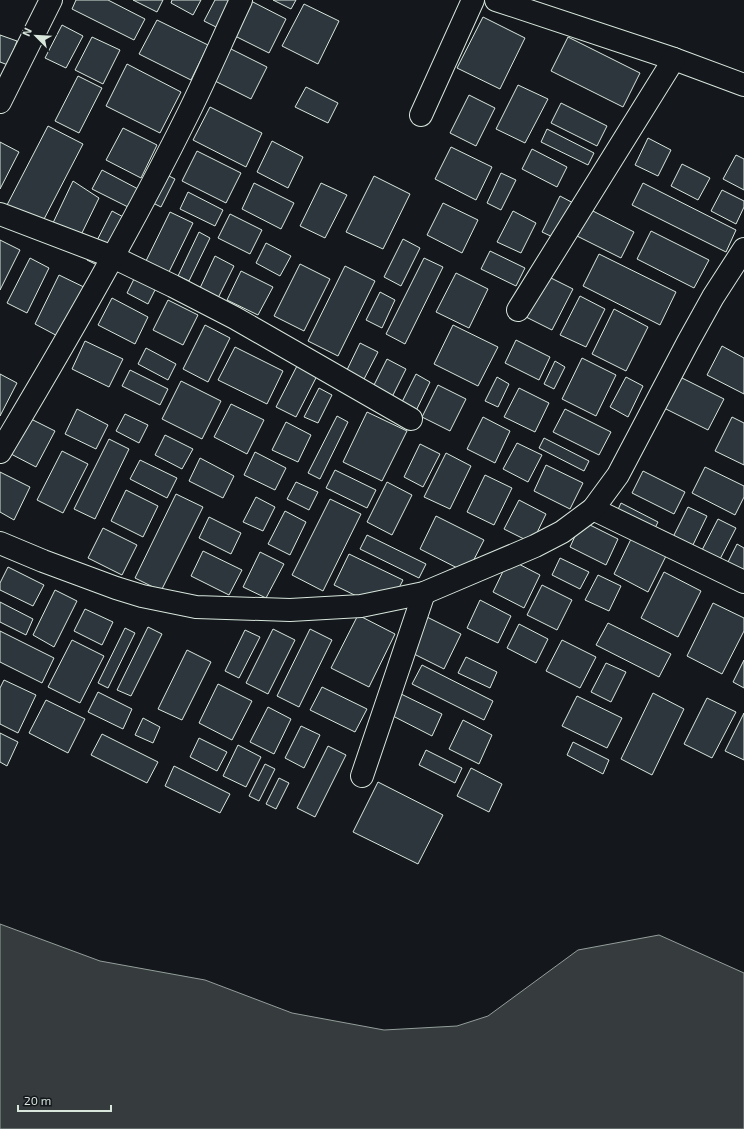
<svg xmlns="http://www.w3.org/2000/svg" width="744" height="1129" viewBox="0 0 744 1129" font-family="'Exo 2',sans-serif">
<rect width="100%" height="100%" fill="#14181c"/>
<polygon fill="#363b3e" stroke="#939e99" points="0,924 100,961 205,980 292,1013 384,1030 457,1026 488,1016 578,950 659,935 744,973 744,1129 0,1129"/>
<g fill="#2c363c" stroke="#d8e6dc">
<polygon points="76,0 108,0 145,19 134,40 72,9"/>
<polygon points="133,0 163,0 157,12"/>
<polygon points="172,0 201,0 193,15 171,3"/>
<polygon points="215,0 237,0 222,30 204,21"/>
<polygon points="249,0 286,19 269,53 231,34"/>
<polygon points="273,0 296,0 291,9"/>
<polygon points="304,4 339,21 318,64 282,46"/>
<polygon points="483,17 525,38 500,89 457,68"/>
<polygon points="157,20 208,45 191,80 139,54"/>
<polygon points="62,25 83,36 66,68 45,58"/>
<polygon points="0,35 17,41 8,65 0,62"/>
<polygon points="92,37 120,50 103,84 75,70"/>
<polygon points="568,37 640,73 623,107 551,71"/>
<polygon points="227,47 267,67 251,99 211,79"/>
<polygon points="127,64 181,92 160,133 106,106"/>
<polygon points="78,76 102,88 79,133 55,121"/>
<polygon points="518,85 548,99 525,143 496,129"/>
<polygon points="306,87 338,103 328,123 295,107"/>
<polygon points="469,95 495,108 476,146 450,133"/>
<polygon points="561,103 607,126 597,146 551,123"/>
<polygon points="210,107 262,133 246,167 193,140"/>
<polygon points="48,126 83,144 42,223 7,205"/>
<polygon points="123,128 157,145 141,178 106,160"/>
<polygon points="547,129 594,153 588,165 541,142"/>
<polygon points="648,138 671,150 658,176 635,165"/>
<polygon points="272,141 303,157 288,188 257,172"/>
<polygon points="0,142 19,152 0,189"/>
<polygon points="451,147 492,167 476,200 435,179"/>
<polygon points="532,149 567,167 557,187 522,169"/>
<polygon points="197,151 241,173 226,203 182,181"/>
<polygon points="736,155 744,159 744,190 723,179"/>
<polygon points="682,164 710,178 698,200 671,186"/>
<polygon points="102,170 140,190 130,208 92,189"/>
<polygon points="163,173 175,179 161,207 149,201"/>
<polygon points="501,173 516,180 501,210 487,203"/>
<polygon points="374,176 410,194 383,249 346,232"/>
<polygon points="73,181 99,198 79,239 52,225"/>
<polygon points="254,183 294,203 281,229 242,209"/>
<polygon points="321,183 347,195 325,238 300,226"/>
<polygon points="643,183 736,230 726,252 632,205"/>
<polygon points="722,190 744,201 744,207 736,224 711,211"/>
<polygon points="188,192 223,210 215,226 180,209"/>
<polygon points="560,196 577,205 559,240 542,232"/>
<polygon points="443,203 478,220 462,253 427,235"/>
<polygon points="589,209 634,232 621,258 575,235"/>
<polygon points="112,211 129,220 105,269 87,260"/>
<polygon points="513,211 536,223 521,253 497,242"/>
<polygon points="170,212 193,223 167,276 144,265"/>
<polygon points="230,214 262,230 250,254 218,238"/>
<polygon points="651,231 709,260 694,288 637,259"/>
<polygon points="199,232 210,238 189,281 178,276"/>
<polygon points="403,239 420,248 401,286 384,277"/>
<polygon points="0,240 20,250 0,290"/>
<polygon points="266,243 291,256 280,276 256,263"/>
<polygon points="490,251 525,268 516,286 481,269"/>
<polygon points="599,254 676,292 660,325 583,286"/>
<polygon points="215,256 234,266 218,298 200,288"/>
<polygon points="30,258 49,268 27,313 7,303"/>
<polygon points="424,258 443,267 405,344 386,334"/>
<polygon points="300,264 330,279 304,331 274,316"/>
<polygon points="345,266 375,281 338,356 308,341"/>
<polygon points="241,271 273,287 258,315 227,300"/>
<polygon points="456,273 488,289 469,328 436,312"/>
<polygon points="59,275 90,290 65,340 35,324"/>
<polygon points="545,275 573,289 552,330 524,316"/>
<polygon points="135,277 156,288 148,304 127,293"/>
<polygon points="380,292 395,300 382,328 366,320"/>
<polygon points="580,296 605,309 586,347 560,335"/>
<polygon points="112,298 148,317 135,344 98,325"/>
<polygon points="168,300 198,315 183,345 153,330"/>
<polygon points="614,309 648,327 626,371 592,354"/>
<polygon points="205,325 230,338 208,382 183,369"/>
<polygon points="453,325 498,347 478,386 434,364"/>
<polygon points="516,340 550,357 539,380 505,363"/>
<polygon points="85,341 123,359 109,387 72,369"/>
<polygon points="360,343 378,352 362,383 345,374"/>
<polygon points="722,346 744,358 744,394 707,375"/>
<polygon points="235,347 283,371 267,404 218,380"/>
<polygon points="146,348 176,364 168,380 138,364"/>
<polygon points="582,358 616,375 596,416 562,399"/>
<polygon points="387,359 406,369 388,405 369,395"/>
<polygon points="555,361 565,367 554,389 544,384"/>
<polygon points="299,362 319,372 296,417 276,407"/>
<polygon points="130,370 168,389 160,405 122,386"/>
<polygon points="0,374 17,383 0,416"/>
<polygon points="416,374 430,382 412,419 397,412"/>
<polygon points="497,377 509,384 498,407 485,401"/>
<polygon points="626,377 643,386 628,417 610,407"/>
<polygon points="680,377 724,399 708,430 664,408"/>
<polygon points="181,381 221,401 202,439 162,419"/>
<polygon points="438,385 466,399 450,431 422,417"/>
<polygon points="319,388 332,395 318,423 304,417"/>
<polygon points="519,388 549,403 535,432 504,417"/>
<polygon points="231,404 264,420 247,454 214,437"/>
<polygon points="77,409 108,425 96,449 65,434"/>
<polygon points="565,409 611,432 599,455 553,432"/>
<polygon points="367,412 407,431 382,481 343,462"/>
<polygon points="125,414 148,425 139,443 116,431"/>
<polygon points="337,416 348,422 320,479 308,473"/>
<polygon points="483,417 510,431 495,463 467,449"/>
<polygon points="732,417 744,423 744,465 715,451"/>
<polygon points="29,418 55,431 36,467 11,454"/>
<polygon points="286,422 311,435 298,462 272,450"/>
<polygon points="165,435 193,449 182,469 155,455"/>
<polygon points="544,438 589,461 584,471 539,448"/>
<polygon points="109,439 129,449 95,519 74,509"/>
<polygon points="517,443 542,455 528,482 503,469"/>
<polygon points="420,444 440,454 423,487 404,477"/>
<polygon points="62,451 88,464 63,513 37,500"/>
<polygon points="255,452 286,468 275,490 244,475"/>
<polygon points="446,453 471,466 450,509 424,497"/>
<polygon points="200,458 234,476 223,498 189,481"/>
<polygon points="140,460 177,478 167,498 130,479"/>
<polygon points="546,465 583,483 570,509 534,491"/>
<polygon points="705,467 744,486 744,497 735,515 692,493"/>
<polygon points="335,470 376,490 367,508 326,488"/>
<polygon points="643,471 685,492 674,514 632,493"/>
<polygon points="0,472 30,487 14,520 0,512"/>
<polygon points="485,475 512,488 494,525 467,512"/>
<polygon points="296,482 318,492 309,510 287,499"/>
<polygon points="387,482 412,495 392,535 367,522"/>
<polygon points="126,490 158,506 143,537 111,521"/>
<polygon points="176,494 203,507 161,591 135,578"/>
<polygon points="256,497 275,507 263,531 243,522"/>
<polygon points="330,499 361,514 323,591 292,575"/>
<polygon points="519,500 546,514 532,543 504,529"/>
<polygon points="621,503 658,522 652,534 615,516"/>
<polygon points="688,507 707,516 690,551 671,541"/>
<polygon points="285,511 306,522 290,555 268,544"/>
<polygon points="436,516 484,540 467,573 420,549"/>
<polygon points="209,517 241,533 231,554 199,538"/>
<polygon points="718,519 736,528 718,563 700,554"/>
<polygon points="582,521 618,539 606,565 570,547"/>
<polygon points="103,528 137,545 122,575 88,558"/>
<polygon points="367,535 426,564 419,578 360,549"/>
<polygon points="632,537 667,554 648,592 614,574"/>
<polygon points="737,544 744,548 744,575 726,566"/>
<polygon points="203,551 242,570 229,595 191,576"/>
<polygon points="260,552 284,564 266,598 243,587"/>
<polygon points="349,554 403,580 387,611 334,585"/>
<polygon points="560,558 589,572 580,589 552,575"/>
<polygon points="509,559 540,575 524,608 493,592"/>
<polygon points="8,567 44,585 33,606 0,590 0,583"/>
<polygon points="664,572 701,591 678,637 641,618"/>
<polygon points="598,575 621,586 609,611 585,600"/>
<polygon points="542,585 572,600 557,630 527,615"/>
<polygon points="55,590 77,601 54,647 33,635"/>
<polygon points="480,600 511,616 498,643 467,628"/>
<polygon points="0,602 33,619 26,635 0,622"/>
<polygon points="713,603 744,618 744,631 722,674 687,656"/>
<polygon points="85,609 113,622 102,645 74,631"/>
<polygon points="358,615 395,634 369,687 331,668"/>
<polygon points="423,615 461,634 444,669 406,650"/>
<polygon points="608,623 671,654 659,677 596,645"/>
<polygon points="519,624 548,639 536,663 507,648"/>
<polygon points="148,627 162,634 131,696 117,690"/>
<polygon points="125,628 135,633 108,688 98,683"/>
<polygon points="273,629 295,640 268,694 246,683"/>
<polygon points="310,629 332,640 299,707 277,696"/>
<polygon points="245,630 260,637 239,678 225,671"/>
<polygon points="0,631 54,658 42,683 0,662"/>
<polygon points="72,640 104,656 80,703 48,687"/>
<polygon points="562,640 596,657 580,688 546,671"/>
<polygon points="187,650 211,662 182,720 158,709"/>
<polygon points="466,657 497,672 490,688 458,673"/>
<polygon points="744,660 744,688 733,682"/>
<polygon points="606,663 626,672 611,702 591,692"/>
<polygon points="422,665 493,701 484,720 412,684"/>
<polygon points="4,680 36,695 18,733 0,724 0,688"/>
<polygon points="218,684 252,701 232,740 199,723"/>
<polygon points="322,687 367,709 355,732 310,710"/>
<polygon points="98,692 132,709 123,729 88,712"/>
<polygon points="399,693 442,714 432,736 389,714"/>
<polygon points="653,693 684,709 652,775 621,759"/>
<polygon points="577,696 622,718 607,748 562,726"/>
<polygon points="707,698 736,712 712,758 684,744"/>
<polygon points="46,700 85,719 68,753 29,733"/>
<polygon points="268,707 291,719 274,754 250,742"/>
<polygon points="744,713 744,760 725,751"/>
<polygon points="143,718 160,727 153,743 135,735"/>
<polygon points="463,720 492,735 479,764 449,749"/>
<polygon points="301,726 320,735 304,768 285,758"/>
<polygon points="0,733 18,742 7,766 0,762"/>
<polygon points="102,734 158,762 147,783 91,755"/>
<polygon points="199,738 227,752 217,771 190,757"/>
<polygon points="573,742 609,760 603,774 567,755"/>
<polygon points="238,745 261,757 246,787 223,776"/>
<polygon points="328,746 346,755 315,817 297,808"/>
<polygon points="426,750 462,768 455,783 419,765"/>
<polygon points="265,764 275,769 259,801 249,796"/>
<polygon points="174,766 230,794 220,813 165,786"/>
<polygon points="471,768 502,784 489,812 457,796"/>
<polygon points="279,778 289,783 276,809 266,804"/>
<polygon points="378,782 443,815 418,864 353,832"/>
</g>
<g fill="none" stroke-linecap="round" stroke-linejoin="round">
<defs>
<g id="minor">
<polyline points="496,0 674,59 744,85"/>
<polyline points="0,102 51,0"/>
<polyline points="421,115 473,0"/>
<polyline points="0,214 113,257 173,286 235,318 411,419"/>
<polyline points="518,310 674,59"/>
<path d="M 0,452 C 66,342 130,231 187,116 C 206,78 223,38 241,0"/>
<polyline points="593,509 744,582"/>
<polyline points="362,776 424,593"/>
</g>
<polyline id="tertiary" points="0,543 43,561 116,588 142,596 196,607 290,610 361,606 424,593 535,546 562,532 593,509 618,475 688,342 713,297 744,249"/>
</defs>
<use href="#minor" stroke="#d8e6dc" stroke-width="24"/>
<use href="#tertiary" stroke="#d8e6dc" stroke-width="24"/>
<use href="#minor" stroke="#14181c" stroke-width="22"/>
<use href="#tertiary" stroke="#14181c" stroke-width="22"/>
</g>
<g transform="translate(36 36) rotate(294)" stroke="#14181c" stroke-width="3" paint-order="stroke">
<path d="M0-3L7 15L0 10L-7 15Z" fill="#d8e6dc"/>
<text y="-6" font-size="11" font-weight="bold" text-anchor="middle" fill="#d8e6dc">N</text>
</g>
<path d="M18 1105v6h93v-6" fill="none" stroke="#d8e6dc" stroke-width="2"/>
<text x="24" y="1105" font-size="12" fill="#d8e6dc" stroke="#14181c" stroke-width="3" paint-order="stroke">20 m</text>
</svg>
